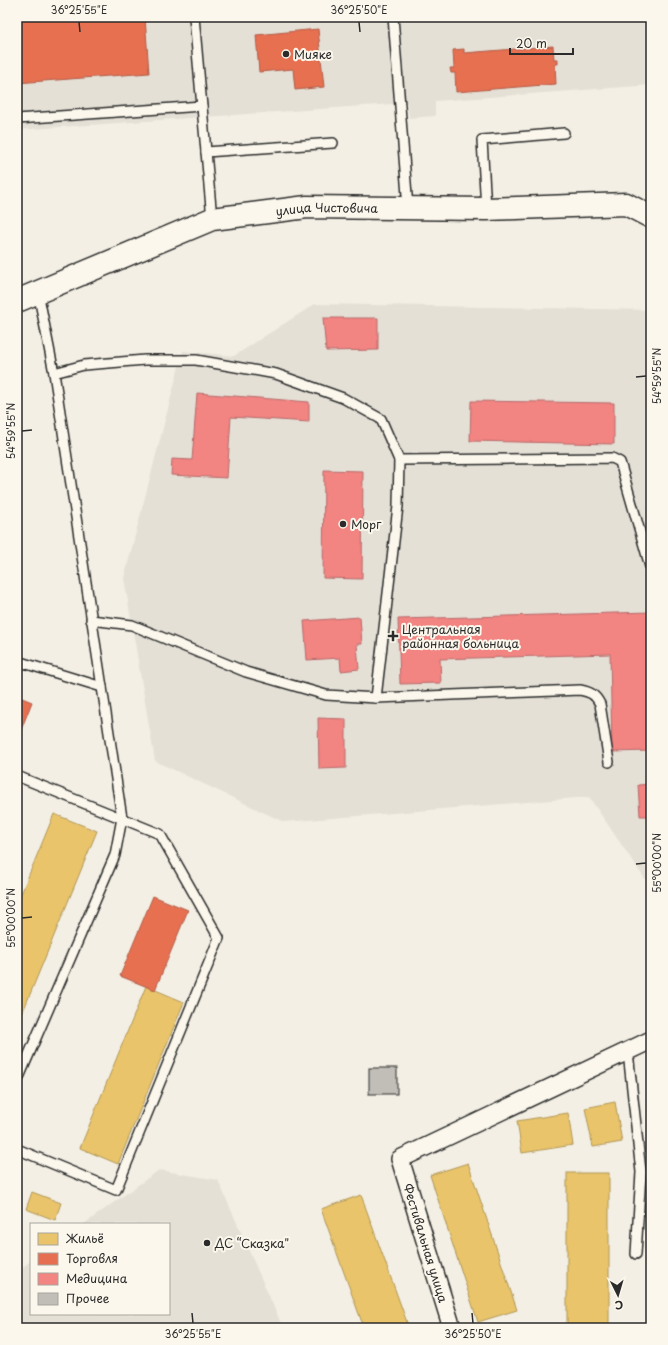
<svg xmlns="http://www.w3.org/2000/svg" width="668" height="1345" viewBox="0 0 668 1345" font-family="'Playpen Sans',sans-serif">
<rect width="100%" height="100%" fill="#f3efe4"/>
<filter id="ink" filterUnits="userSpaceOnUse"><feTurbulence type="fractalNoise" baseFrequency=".025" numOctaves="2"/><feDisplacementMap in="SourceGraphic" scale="8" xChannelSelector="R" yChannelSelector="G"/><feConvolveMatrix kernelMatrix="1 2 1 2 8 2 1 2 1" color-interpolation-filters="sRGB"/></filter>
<g filter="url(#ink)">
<g fill="#e4e0d6">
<polygon points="17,17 651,17 651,85 435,101 435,116 409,118 407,103 17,130"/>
<polygon points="315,304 651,310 651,888 589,797 284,822 155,761 124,578 183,351 234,356"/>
<polygon points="159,1170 218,1180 283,1328 17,1328 17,1271 31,1261 31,1314 169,1314 169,1224 84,1224"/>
</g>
<g fill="#e9c46a" stroke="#b09657">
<polygon points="54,814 97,831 17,1026 17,904"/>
<polygon points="146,986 184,1002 118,1164 80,1148"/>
<polygon points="615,1102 622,1142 593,1147 585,1108"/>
<polygon points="568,1113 573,1145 522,1153 517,1121"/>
<polygon points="468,1163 517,1310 478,1322 430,1175"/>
<rect x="567" y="1173" width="42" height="152"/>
<polygon points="32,1192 61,1203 55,1220 26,1209"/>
<polygon points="361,1195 409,1328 364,1328 321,1209"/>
</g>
<g fill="#e76f51" stroke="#af5b46">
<polygon points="17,17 145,17 149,73 17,83"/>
<polygon points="318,29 324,87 295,90 293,69 259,72 256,35"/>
<polygon points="553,46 554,59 558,59 558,64 555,64 556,84 456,92 455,73 451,73 450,68 454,68 453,50 464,49 464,53"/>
<polygon points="17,696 32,702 17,740"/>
<polygon points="153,896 188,910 155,990 120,976"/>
</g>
<g fill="#f28482" stroke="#b66968">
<polygon points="323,318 378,318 378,350 326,351"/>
<polygon points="197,393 309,402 309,422 231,417 227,478 171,475 172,459 192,460"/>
<polygon points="471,401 614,403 614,444 470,441"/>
<polygon points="324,470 363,471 362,579 323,578"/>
<polygon points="651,612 651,751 612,752 610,654 440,659 441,683 400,684 398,619"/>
<polygon points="360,617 362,644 357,644 359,669 341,671 340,658 307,660 304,621"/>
<polygon points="318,718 346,719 346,768 319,769"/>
<polygon points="651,784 651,816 640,816 638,785"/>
</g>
<rect fill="#c0beb6" stroke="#2b2b2b" x="369" y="1068" width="28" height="26"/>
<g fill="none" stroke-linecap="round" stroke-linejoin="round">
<defs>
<g id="lane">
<polyline points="194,17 212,219"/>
<polyline points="393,17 408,208"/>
<polyline points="17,119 202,106"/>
<polyline points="206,152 333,143"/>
<polyline points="486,209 482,140 564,133"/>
<polyline points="54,373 84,365 145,360 196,360 276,374 343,398 381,419 399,460 398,506 376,698"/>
<polyline points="399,460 612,458 620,462 651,570"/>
<path d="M 91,620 L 132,625 L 246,672 L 326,695 L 376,698 L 580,690 C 590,692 595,694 600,704 L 609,762"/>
<polyline points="17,661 102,687"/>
<polyline points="17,776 160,834 219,938 116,1190 17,1149"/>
<polyline points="628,1052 641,1172 636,1254"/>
<polyline points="17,1082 115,855 122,818 54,373 38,292"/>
</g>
<polyline id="street" points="452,1328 400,1159 651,1040"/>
<g id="secondary">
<path id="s1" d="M 17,301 L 212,219 L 307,207 L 486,209 L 626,204 L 651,217"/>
</g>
</defs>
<use href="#lane" stroke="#2b2b2b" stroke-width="12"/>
<use href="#street" stroke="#2b2b2b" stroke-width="20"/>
<use href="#secondary" stroke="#2b2b2b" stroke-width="25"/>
<use href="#lane" stroke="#fbf7ec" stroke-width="9"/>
<use href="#street" stroke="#fbf7ec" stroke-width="17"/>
<use href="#secondary" stroke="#fbf7ec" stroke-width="22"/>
</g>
</g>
<path fill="none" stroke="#2b2b2b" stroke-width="1.5" d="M 79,22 L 80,32M 359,22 L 360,32M 636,377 L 646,376M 22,431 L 32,430M 636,864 L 646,863M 22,918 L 32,917M 192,1313 L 193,1323M 472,1313 L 473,1323"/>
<g fill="#2b2b2b" stroke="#fbf7ec" stroke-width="1.5">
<circle cx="286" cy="54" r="4"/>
<circle cx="343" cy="524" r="4"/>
<path d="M391 630h4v4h4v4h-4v4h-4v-4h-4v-4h4z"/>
<circle cx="207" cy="1243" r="4"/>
</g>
<g text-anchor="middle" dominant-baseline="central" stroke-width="4" stroke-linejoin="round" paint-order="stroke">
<g font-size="12" fill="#2b2b2b" stroke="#fbf7ec" text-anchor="start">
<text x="294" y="54">Мияке</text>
<text x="351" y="524">Морг</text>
<text x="402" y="629">Центральная<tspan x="402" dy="14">районная больница</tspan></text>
<text x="215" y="1243">ДС “Сказка"</text>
</g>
<g font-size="12" fill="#2b2b2b" stroke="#fbf7ec">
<text stroke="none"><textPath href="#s1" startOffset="327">улица Чистовича</textPath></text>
<text transform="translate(426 1243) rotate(73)">Фестивальная улица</text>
</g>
</g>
<rect width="668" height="1345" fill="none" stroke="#fbf7ec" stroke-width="44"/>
<rect x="30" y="1223" width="140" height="92" fill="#fbf7ec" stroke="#a8a59f"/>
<rect x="38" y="1233" width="20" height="12" fill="#e9c46a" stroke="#a8a59f"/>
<text x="66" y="1243" font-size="12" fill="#2b2b2b">Жильё</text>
<rect x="38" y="1253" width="20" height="12" fill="#e76f51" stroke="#a8a59f"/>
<text x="66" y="1263" font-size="12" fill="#2b2b2b">Торговля</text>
<rect x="38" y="1273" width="20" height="12" fill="#f28482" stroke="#a8a59f"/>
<text x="66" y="1283" font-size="12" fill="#2b2b2b">Медицина</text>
<rect x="38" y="1293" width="20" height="12" fill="#c0beb6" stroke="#a8a59f"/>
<text x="66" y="1303" font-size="12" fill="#2b2b2b">Прочее</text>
<g transform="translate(618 1295) rotate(175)" stroke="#fbf7ec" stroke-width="3" paint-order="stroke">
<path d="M0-3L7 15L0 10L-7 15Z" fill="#2b2b2b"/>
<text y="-6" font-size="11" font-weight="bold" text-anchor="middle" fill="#2b2b2b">С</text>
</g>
<path d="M510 48v6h63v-6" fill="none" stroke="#2b2b2b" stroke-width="2"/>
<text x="516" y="48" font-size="12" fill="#2b2b2b" stroke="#fbf7ec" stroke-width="3" paint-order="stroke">20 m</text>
<rect x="22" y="22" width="624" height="1301" fill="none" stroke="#2b2b2b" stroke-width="1.5"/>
<g font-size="10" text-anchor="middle" fill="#2b2b2b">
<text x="79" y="14">36°25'55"E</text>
<text x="359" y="14">36°25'50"E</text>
<text transform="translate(657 376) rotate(-90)" y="4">54°59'55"N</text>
<text transform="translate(11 431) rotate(-90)" y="4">54°59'55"N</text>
<text transform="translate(657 863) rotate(-90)" y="4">55°00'00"N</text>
<text transform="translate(11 918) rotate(-90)" y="4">55°00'00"N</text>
<text x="193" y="1338">36°25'55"E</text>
<text x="473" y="1338">36°25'50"E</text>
</g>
</svg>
